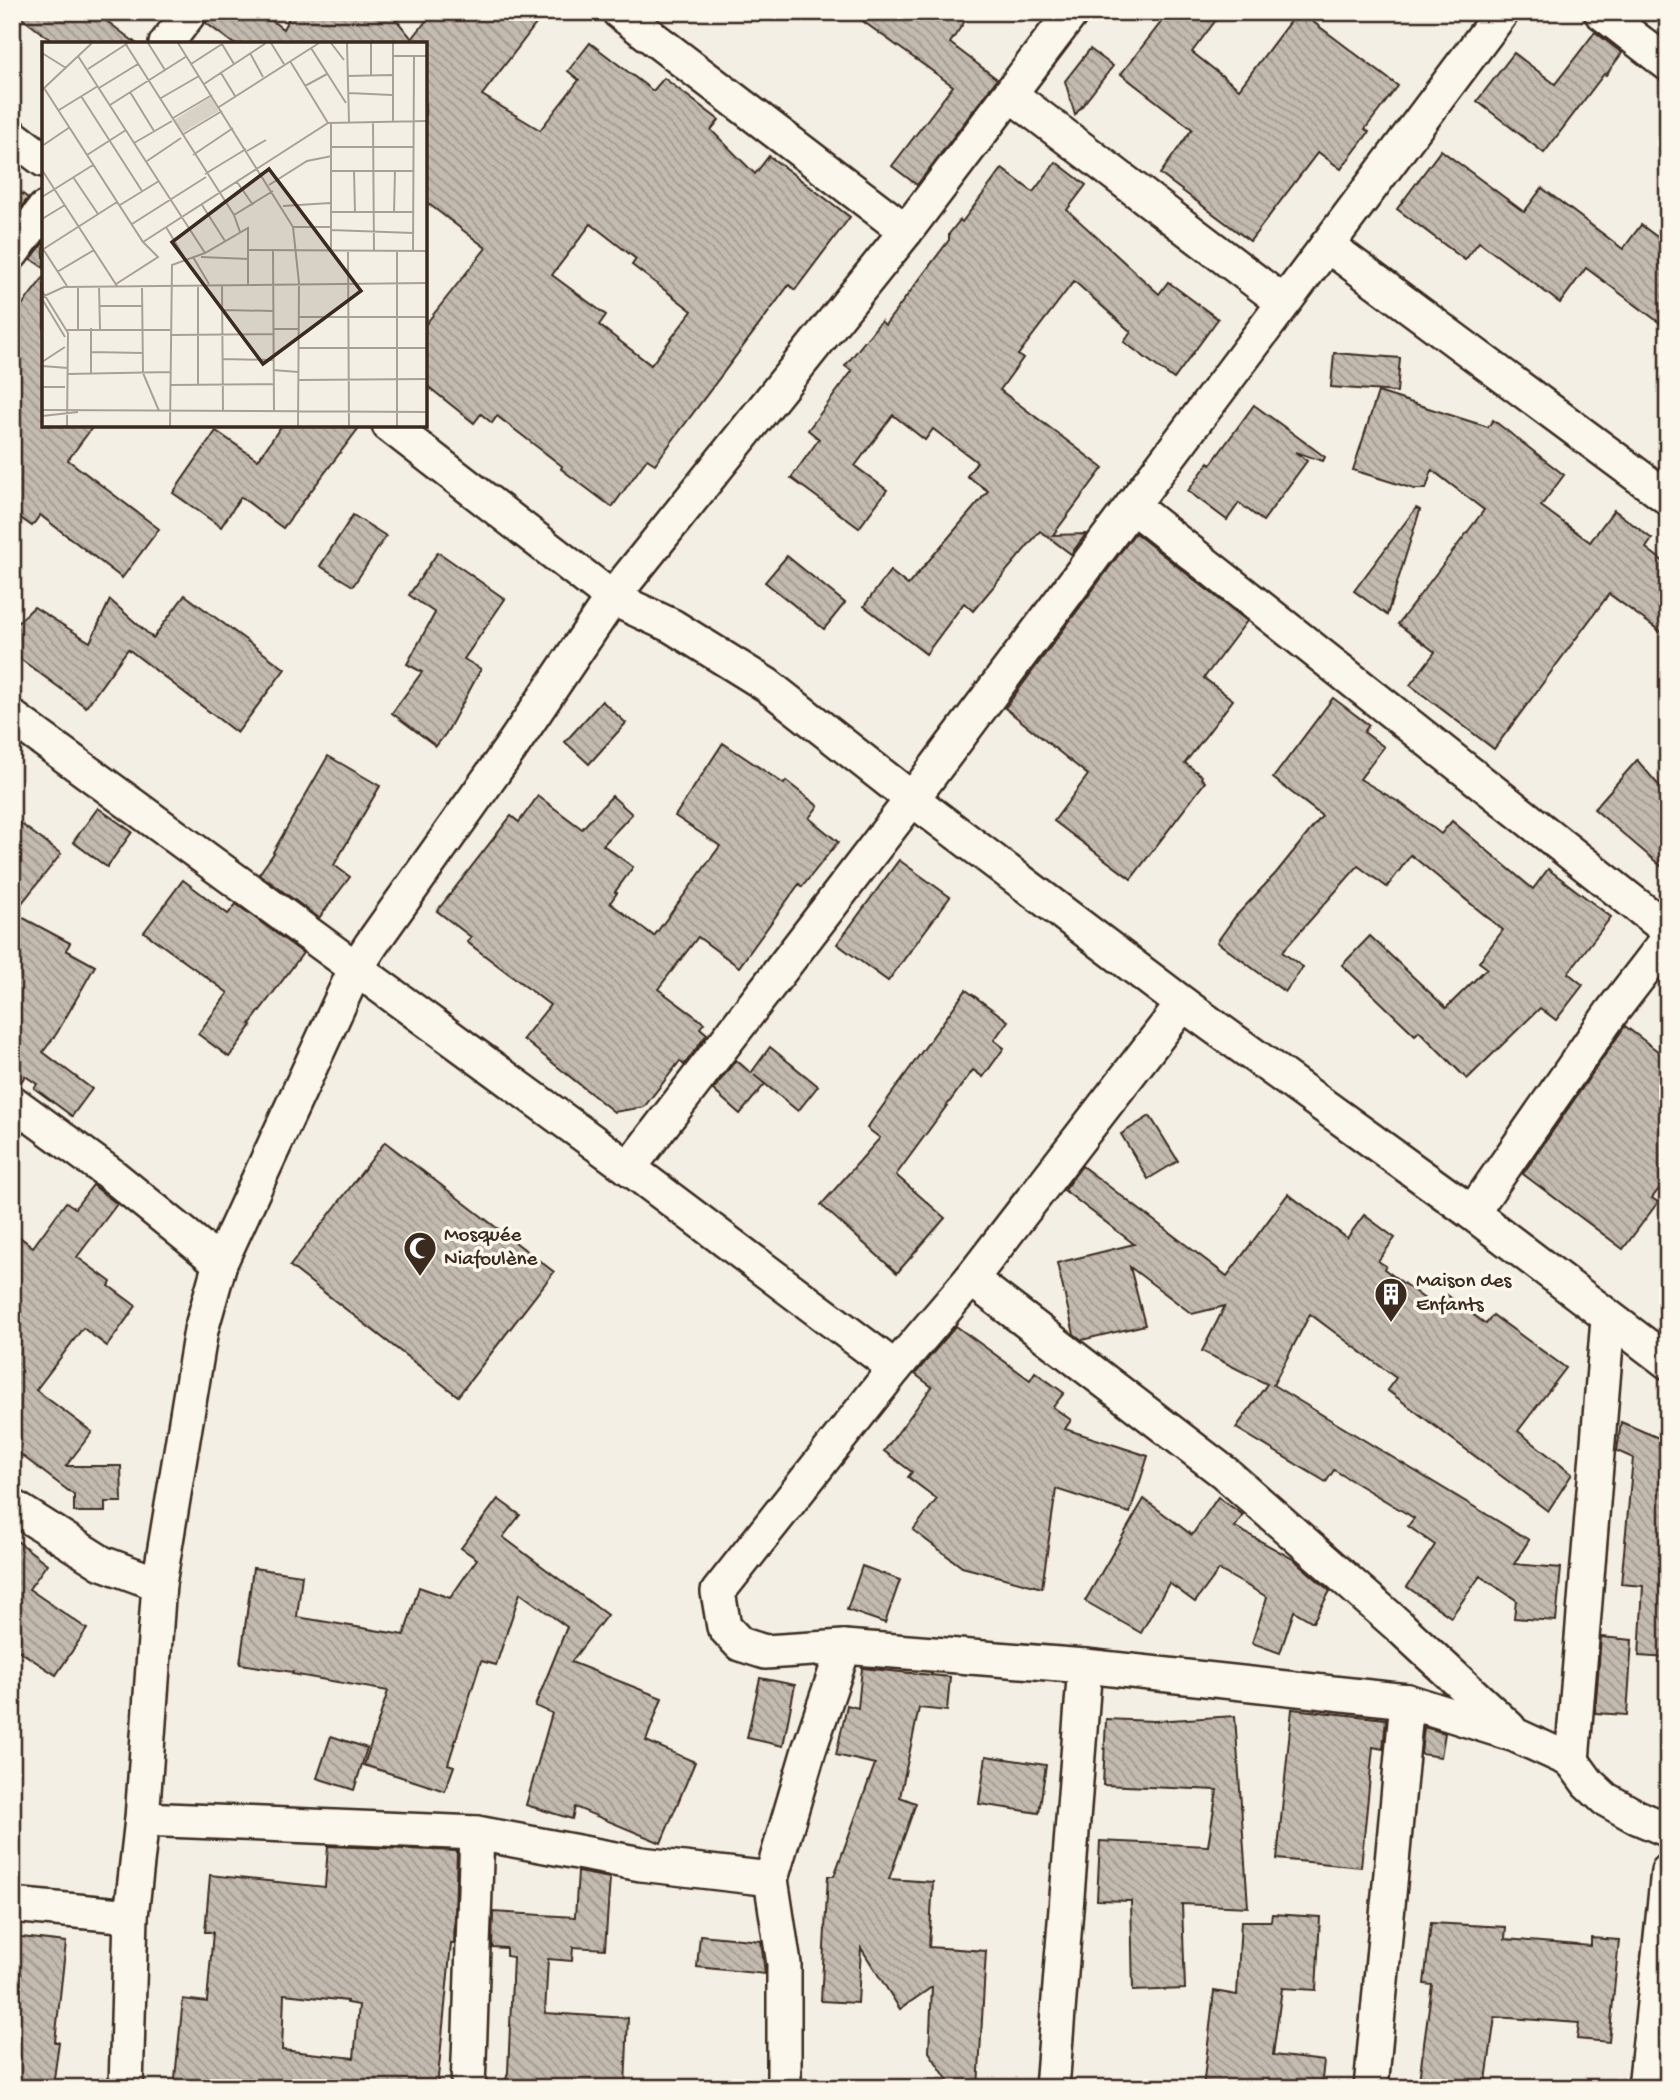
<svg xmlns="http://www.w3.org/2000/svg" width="1680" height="2100" viewBox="0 0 1680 2100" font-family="'Gochi Hand',sans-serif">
<defs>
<pattern id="building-back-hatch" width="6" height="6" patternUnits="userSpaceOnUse" patternTransform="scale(1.75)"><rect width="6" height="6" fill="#c3bbb0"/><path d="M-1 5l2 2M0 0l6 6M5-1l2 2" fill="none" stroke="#a0988f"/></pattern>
</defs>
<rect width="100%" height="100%" fill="#f3efe4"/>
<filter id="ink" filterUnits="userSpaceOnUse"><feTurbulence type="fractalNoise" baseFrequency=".0143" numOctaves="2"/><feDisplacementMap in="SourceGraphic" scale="14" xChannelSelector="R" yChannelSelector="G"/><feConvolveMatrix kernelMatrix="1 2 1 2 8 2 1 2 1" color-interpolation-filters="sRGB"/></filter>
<g filter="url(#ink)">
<g fill="url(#building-back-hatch)" stroke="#3b2a1e" stroke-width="2" fill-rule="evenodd">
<polygon points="14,12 95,12 137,44 56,44"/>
<path d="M 209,12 L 260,12 L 283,29 L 292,12 L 390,12 L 412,39 L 433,12 L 545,12 L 482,95 L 540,130 L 579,80 L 568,71 L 590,43 L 653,91 L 664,78 L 719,120 L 711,130 L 755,174 L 769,156 L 850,217 L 795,290 L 789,285 L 655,464 L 647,459 L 612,507 L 561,469 L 562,466 L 497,416 L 492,423 L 481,414 L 474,423 L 425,384 L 425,325 L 486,248 L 425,201 L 425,44 L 234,44 L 206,23 ZM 591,224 L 636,259 L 632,265 L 692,311 L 651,365 L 599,325 L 606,315 L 552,275 Z"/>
<polygon points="850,12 971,12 950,43 997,79 917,185 892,166 953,86"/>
<polygon points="1169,12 1222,12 1192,52 1239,89 1297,12 1300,12 1398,86 1365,129 1369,132 1341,169 1318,152 1250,241 1160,174 1192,129 1121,74"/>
<polygon points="1595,32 1622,53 1606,75 1604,74 1544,153 1477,101 1514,53 1555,84"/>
<polygon points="1090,49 1113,66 1075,115 1065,81"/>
<polygon points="1441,150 1524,212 1542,188 1623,249 1641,225 1668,245 1668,329 1586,268 1560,303 1479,242 1465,260 1397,209"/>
<polygon points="1056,162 1086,185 1067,210 1159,294 1168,282 1218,319 1174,379 1124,342 1131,332 1074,281 1018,355 1023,358 1000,390 1103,468 1053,535 1086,534 1071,554 1040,531 973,611 964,603 926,654 864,606 890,571 908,585 988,491 967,476 977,462 933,429 925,440 893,415 855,466 887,490 859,528 791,478 819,439 808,430 852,371 845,366 881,321 885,325 949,240 949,234 960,220 962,222 1002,169 1033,192"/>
<polygon points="12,186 28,198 12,220"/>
<polygon points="44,242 44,268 31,259"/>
<polygon points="44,277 44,425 94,425 68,460 159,529 122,578 40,515 32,526 12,512 12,318"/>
<polygon points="1334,353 1400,358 1397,392 1331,387"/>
<polygon points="1378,392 1488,427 1493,420 1564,475 1541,506 1590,542 1614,510 1652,539 1646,548 1668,565 1668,637 1609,594 1494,749 1410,685 1435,652 1398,624 1484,510 1432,470 1426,489 1414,489 1353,470"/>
<polygon points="1254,405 1325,457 1323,461 1295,452 1307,461 1263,521 1239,503 1227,520 1188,491 1209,462 1211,464"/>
<polygon points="282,425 361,425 283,528 241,497 221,527 173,493 216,431 258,460"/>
<polygon points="1416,508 1420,510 1387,615 1354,591"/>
<polygon points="353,515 386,536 353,586 320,566"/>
<polygon points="1135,533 1247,621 1204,678 1233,700 1185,763 1202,776 1201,778 1205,782 1131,879 1054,821 1088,775 1005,708"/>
<polygon points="438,552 505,599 464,659 481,669 447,732 436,746 392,713 422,672 407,664 435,613 409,595"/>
<polygon points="787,556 845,603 824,629 765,582"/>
<polygon points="185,595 285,669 237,733 128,649 86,707 12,653 12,628 34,607 90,642 110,600 153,638"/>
<polygon points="1333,698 1369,725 1364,732 1384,747 1360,779 1402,804 1441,834 1452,821 1533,889 1548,869 1611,917 1568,973 1583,985 1556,1020 1540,1008 1467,1079 1419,1031 1415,1035 1342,965 1370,936 1446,1008 1487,968 1479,962 1503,930 1411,855 1387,887 1358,866 1282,952 1303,967 1285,992 1217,942 1235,917 1276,873 1322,816 1273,778"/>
<polygon points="602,701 626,723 589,764 565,742"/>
<polygon points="723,743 784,784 786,781 818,806 809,818 838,842 802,887 799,884 739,967 698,937 658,989 704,1023 700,1028 707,1034 684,1065 680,1061 644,1107 614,1112 523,1039 550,1005 467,942 471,937 437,911 511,816 519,822 538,796 582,829 612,796 632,814 603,845 633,867 615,892 617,893 610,903 654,936 720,846 675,816"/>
<polygon points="328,756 380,786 334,865 350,877 319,918 259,874 274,853 273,852"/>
<polygon points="1637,760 1668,796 1668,872 1594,809"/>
<polygon points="98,808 132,832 107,867 73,842"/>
<polygon points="12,817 61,854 14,913 70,943 66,950 95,966 57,1033 43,1052 92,1089 72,1116 34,1088 37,1084 25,1076 19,1085 12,1083"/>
<polygon points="899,860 950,897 888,981 837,944"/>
<polygon points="183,880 228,914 236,904 303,953 250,1024 252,1025 229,1057 198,1034 228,993 144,932"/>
<polygon points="966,990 1008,1021 994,1040 1004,1048 983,1077 973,1070 896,1175 945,1218 897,1273 821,1205 880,1138 867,1128"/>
<polygon points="1625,1026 1668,1059 1668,1177 1652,1198 1658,1202 1623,1249 1523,1174"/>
<polygon points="770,1047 818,1086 798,1111 754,1075 765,1084 740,1114 713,1090 736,1060 751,1073"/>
<polygon points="1150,1116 1178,1161 1148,1179 1121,1134"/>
<polygon points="385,1142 554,1272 458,1396 290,1266"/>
<polygon points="1082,1166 1227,1276 1288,1194 1347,1238 1364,1215 1395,1238 1378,1261 1386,1266 1384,1269 1437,1308 1447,1295 1486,1324 1493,1315 1566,1368 1518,1431 1572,1474 1548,1511 1387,1390 1396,1378 1310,1314 1273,1385 1529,1540 1514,1564 1561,1568 1556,1621 1514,1618 1516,1600 1480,1576 1451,1617 1407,1587 1435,1545 1408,1526 1414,1518 1334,1470 1326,1482 1236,1428 1267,1384 1202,1351 1225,1306 1192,1314 1130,1267 1145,1325 1082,1340 1074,1334 1057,1263 1134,1244 1064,1190"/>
<polygon points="93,1185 117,1204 77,1257 111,1282 109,1286 136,1306 107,1346 83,1328 36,1390 92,1432 66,1466 121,1466 122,1502 105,1502 105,1512 74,1512 74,1495 12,1448 12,1231 33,1247 66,1202 75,1208"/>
<polygon points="956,1326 1030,1380 1035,1372 1064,1393 1053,1407 1071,1420 1065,1429 1148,1456 1130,1513 1056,1489 1042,1588 962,1567 913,1530 937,1499 908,1477 912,1472 884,1451 932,1387 915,1374"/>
<polygon points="1621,1422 1668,1442 1668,1658 1639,1656 1643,1586 1621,1584 1633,1458 1617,1451"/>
<polygon points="1218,1497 1243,1515 1235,1527 1293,1559 1330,1591 1313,1622 1294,1611 1280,1653 1252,1643 1267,1597 1219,1570 1195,1602 1169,1583 1141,1633 1085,1601 1144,1499 1192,1535"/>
<polygon points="498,1499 520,1515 503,1537 607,1615 571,1662 662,1698 646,1741 695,1762 661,1843 575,1807 572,1819 526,1805 552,1713 535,1706 567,1627 520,1593 496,1665 481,1661 448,1764 454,1766 445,1791 364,1765 388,1691 292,1674 293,1672 240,1664 253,1568 302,1575 297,1617 404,1635 419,1587 450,1598 477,1559 461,1548"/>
<polygon points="12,1537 47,1564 29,1589 87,1629 56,1675 12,1646"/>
<polygon points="862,1566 900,1580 885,1623 847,1610"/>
<polygon points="1601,1637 1632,1640 1627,1715 1595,1713"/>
<polygon points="862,1668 950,1677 947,1711 919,1708 900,1797 916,1803 889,1879 933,1882 929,1947 986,1951 978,2088 953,2088 929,2052 932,1987 900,2009 861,1948 858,2003 821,2001 828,1876 834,1876 875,1764 836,1755 847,1705 858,1708"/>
<polygon points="760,1678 795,1685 783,1746 747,1738"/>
<polygon points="1292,1709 1386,1719 1383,1749 1373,1747 1361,1867 1277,1859"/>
<polygon points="1235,1716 1248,1907 1182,1904 1185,1989 1133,1991 1131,1901 1097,1900 1100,1841 1208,1846 1217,1790 1103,1785 1106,1719 1154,1721"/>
<polygon points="1424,1727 1445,1733 1441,1757 1421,1754"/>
<polygon points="331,1736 367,1748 354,1790 317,1778"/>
<polygon points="986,1756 1046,1765 1039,1813 979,1804"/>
<path d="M 328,1846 L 457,1851 L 454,1944 L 451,1944 L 437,2088 L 174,2088 L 183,1999 L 207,2002 L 213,1932 L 205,1932 L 210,1875 L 325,1887 ZM 284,1994 L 347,2001 L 347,2003 L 359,2005 L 354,2058 L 282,2050 Z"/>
<polygon points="578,1872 610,1878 605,1949 573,1947 572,1961 548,1959 545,2013 628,2018 625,2088 504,2088 508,2072 513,1957 506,1956 506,1948 492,1947 493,1912 575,1917"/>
<polygon points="1272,1914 1320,1917 1316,1990 1282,1988 1273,2055 1324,2061 1321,2088 1203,2088 1214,1991 1237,1995 1241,1921 1271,1921"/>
<polygon points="1431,1923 1506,1927 1505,1939 1591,1946 1591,1938 1619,1940 1609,2042 1577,2039 1579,2023 1495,2017 1485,2088 1418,2088 1432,1985 1424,1984"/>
<polygon points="700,1935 761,1941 765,1974 697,1967"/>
<polygon points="12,1936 66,1942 55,2042 59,2042 53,2086 12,2081"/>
</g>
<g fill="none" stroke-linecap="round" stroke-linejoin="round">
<defs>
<g id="street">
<polyline points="619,12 906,231"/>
<polyline points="1601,12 1668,64"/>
<polyline points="166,44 190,12"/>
<polyline points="1011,95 1283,302"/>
<polyline points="12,136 44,160"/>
<polyline points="1327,245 1668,498"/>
<polyline points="12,253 44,209"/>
<polyline points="389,425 612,598 672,626 767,685 912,799 1183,1004 1472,1213 1668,1362"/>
<polyline points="1132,506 1668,930"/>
<polyline points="12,717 629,1168 895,1368"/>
<polyline points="1183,1004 971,1279 895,1368 718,1592 724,1627 740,1644 765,1652 844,1647 1085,1666 1407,1701 1515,1735 1572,1761 1588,1783 1605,1799 1637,1817 1668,1830"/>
<polyline points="12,1102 108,1172 220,1263"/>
<polyline points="629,1168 912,799 1502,12"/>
<polyline points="1472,1213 1611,1013 1668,939"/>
<polyline points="971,1279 1225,1473 1400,1627 1509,1728"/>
<polyline points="12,1506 102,1563 159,1584"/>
<polyline points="1572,1761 1608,1319"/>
<polyline points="142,1819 477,1833 641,1864 771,1879"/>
<polyline points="12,1905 131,1916"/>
<polyline points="126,2088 131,1916 142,1819 159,1584 201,1330 220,1263 355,970 371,945 510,749 612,598 906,231 1072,12"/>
<polyline points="468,2088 477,1833"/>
<polyline points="784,2088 784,1964 771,1879 809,1750 844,1647"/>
<polyline points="1052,2088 1085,1666"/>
<polyline points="1371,2088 1407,1701"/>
<polyline points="1645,2088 1668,1871"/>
</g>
</defs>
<use href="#street" stroke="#3b2a1e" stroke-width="38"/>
<use href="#street" stroke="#fbf7ec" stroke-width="33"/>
</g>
</g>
<defs>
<symbol id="mosque-pin" viewBox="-11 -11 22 30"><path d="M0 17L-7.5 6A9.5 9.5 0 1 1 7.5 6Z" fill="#3b2a1e" stroke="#fbf7ec"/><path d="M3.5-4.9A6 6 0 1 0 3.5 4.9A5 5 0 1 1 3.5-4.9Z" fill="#fff"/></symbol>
<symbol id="building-pin" viewBox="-11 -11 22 30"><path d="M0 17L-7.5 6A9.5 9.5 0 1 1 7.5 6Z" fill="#3b2a1e" stroke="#fbf7ec"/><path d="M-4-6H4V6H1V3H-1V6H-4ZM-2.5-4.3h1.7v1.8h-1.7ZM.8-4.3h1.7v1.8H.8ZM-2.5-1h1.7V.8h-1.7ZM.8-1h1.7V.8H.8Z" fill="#fff"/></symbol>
</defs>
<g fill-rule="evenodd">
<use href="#mosque-pin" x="401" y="1229" width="38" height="52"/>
<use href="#building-pin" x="1372" y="1275" width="38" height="52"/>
</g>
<g text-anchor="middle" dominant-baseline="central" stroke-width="7" stroke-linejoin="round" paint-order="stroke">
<g font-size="21" fill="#3b2a1e" stroke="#fbf7ec" text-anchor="start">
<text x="444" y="1236">Mosquée<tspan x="444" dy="24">Niafoulène</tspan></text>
<text x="1416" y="1282">Maison des<tspan x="1416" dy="24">Enfants</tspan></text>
</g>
</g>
<g transform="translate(42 42)">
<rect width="385" height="385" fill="#f3efe4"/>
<path d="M 169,55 L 177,69 L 140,91 L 132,78 Z" fill="#d8d1c6"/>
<path fill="none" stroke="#a9a095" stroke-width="2" d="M 83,1 L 192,173 L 198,190M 106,1 L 123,28M 136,1 L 251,185 L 257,241 L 256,384M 229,1 L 242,22M 289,1 L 302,18M 305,1 L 307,80M 329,1 L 329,33M 180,2 L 192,22M 269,6 L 304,61M 0,11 L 24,26M 208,11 L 221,35M 36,14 L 163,211M 351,14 L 385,14M 248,19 L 286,81M 149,22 L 180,2M 46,27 L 86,1M 179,31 L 193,54M 305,34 L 350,33M 162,42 L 224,1M 263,44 L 285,32M 2,46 L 101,200 L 116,215 L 74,242M 57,46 L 96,22M 0,48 L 50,1M 88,50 L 112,89M 306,51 L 350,53M 39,54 L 100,149M 119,56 L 157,34M 68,63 L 145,14M 177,65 L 277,1M 17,68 L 56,44M 131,76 L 170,53M 331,80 L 332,208M 351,80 L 351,1M 140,93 L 180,69M 92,101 L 130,79M 0,104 L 28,85M 290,105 L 372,105M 205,109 L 224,98M 45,113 L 84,88M 151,113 L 191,86M 105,119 L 139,96M 0,128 L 75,244M 289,129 L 372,129M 312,129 L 313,170M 163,132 L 204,107M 31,135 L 56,172M 195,140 L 211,163M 227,143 L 265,119 L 290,114M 0,155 L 51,123M 78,163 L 117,139M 160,163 L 183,199M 241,164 L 288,161M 289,170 L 372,170M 352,170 L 353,129M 192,173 L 231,149M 0,177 L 23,163M 90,182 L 164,135M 124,185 L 142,215M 251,185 L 289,185M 289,188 L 371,191M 101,200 L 286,81 L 385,79M 1,207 L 25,244M 289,207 L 289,81M 0,208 L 75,160M 207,208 L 385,209M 231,208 L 232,370M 306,208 L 307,384M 355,209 L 355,384M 371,209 L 372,14M 151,215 L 167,242M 159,215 L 207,217M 15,230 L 52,208M 156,243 L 156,343M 180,243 L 181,370M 57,244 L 58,287M 100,244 L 101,331 L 117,369M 0,249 L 26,291 L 25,384M 0,255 L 22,245 L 385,241M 0,257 L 23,295M 58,264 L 101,264M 181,268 L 231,269M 256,275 L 385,275M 49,286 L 49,331M 36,287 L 36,245M 231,287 L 256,287M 25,288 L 128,288M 128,293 L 231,292M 256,306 L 385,306M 49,310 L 101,311M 181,317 L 231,318M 0,320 L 23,305M 0,324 L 26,326M 231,328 L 256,330M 26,332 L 128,330M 256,338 L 385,337M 128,343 L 231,342M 0,345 L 23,345M 0,368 L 385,370M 0,374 L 36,370M 128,384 L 130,223 L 163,211 L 206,186 L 206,242"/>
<path fill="#3b2a1e" fill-opacity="0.15" stroke="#3b2a1e" stroke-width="3.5" d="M 227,127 L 319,249 L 221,322 L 130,200 Z"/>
<rect width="385" height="385" fill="none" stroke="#3b2a1e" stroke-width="3.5"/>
</g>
<rect width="1680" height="2100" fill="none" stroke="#fbf7ec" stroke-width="42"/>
<rect x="21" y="21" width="1638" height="2058" fill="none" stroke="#3b2a1e" stroke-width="2.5" filter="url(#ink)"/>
</svg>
